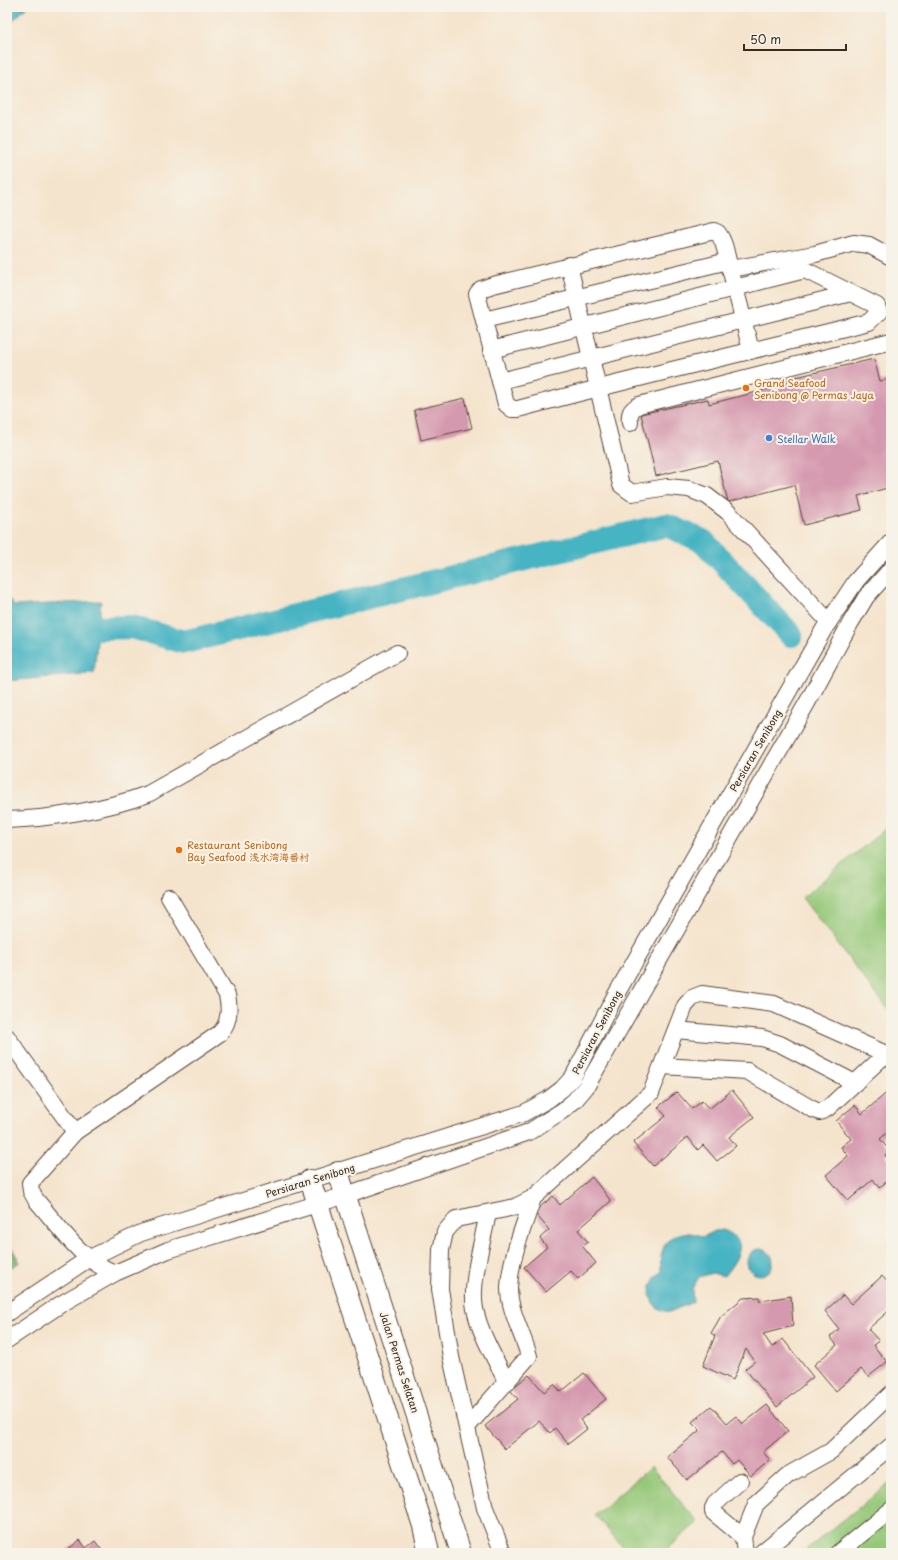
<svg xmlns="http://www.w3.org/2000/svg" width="898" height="1560" viewBox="0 0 898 1560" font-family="'Playpen Sans','LXGW WenKai TC',sans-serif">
<rect width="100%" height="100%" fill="#f7f3e8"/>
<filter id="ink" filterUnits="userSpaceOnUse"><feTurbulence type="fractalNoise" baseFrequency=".025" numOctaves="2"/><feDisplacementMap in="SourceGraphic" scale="8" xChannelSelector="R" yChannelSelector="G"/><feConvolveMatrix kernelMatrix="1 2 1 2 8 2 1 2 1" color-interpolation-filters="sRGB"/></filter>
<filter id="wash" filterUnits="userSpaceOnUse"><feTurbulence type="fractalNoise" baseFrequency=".012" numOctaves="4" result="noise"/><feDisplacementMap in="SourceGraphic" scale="16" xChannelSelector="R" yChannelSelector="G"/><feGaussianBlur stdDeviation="0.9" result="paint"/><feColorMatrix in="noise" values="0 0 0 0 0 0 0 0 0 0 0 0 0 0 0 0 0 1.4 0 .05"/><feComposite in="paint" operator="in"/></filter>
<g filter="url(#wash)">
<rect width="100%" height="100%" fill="#f5e4cd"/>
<g fill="#94c778" stroke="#68784b">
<polygon points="891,824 891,1013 802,898"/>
<polygon points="651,1467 698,1522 662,1553 628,1553 595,1515"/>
<polygon points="891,1482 891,1553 802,1553"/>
</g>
<polygon fill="#77ac68" stroke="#596b43" points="7,1240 20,1262 7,1270"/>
<g fill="#47b4c3" stroke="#416f70">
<polygon points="7,7 27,7 7,26"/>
<polygon points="7,597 14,606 101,601 94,673 7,681"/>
<path d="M 723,1230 C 752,1240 736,1261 724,1276 L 712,1273 L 699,1277 L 692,1289 L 693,1302 L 669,1312 C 646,1308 645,1286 661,1271 C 657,1243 675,1224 703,1237 L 715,1231 Z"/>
<circle cx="760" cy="1262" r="13"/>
</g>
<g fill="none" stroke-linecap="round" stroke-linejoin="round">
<polyline stroke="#47b4c3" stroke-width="24" points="99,628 132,627 184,642 666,525 703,541 791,635"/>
</g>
<g id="blocks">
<g fill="#d599af">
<polygon points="874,359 880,381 891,379 891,464 888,465 891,487 858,496 862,510 804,525 794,485 728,502 718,461 656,476 641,414 708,399 709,404 789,384 787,379"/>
<polygon points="891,360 891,374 890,374 888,361"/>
<polygon points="465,398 472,428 421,440 414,410"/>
<polygon points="891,1089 891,1129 880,1139 890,1151 885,1155 891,1163 891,1178 879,1188 873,1179 848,1201 826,1175 848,1156 841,1147 851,1139 836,1121 855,1105 862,1114"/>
<polygon points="732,1090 754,1117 729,1137 736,1146 717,1161 703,1145 698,1150 688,1137 653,1166 633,1143 666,1116 658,1107 677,1092 692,1109 702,1101 709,1109"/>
<polygon points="592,1177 611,1201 578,1230 588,1242 583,1247 596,1263 578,1279 571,1271 546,1292 524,1267 547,1247 540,1238 549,1230 534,1212 553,1196 560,1205"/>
<polygon points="882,1276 891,1286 891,1309 868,1329 879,1341 873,1345 887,1362 868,1377 861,1369 836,1391 814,1365 837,1345 830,1337 839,1329 825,1311 843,1295 851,1304"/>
<polygon points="791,1296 793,1326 763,1334 772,1347 783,1339 813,1377 777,1407 745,1369 755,1361 746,1349 733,1380 703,1366 715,1336 711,1333 721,1316 743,1298 759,1297 760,1301"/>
<polygon points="584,1373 606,1399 580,1420 587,1429 568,1444 555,1428 550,1433 539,1421 505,1449 485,1426 518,1399 510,1390 529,1375 544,1392 554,1384 561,1392"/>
<polygon points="767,1405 788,1431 763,1452 770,1460 751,1476 737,1460 732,1464 722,1452 687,1480 667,1457 700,1430 692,1422 711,1406 727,1423 736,1416 743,1424"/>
<polygon points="80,1540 86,1548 95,1541 104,1553 63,1553"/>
</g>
</g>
</g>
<g filter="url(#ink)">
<use href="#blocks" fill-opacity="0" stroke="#574638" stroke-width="1"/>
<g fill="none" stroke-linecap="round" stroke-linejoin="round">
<defs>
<g id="minor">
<polyline points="569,265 621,485 632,493 667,487 689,489 707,496 728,512 829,622"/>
<polyline points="730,269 815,254 854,243 869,245 891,257"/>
<polyline points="484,320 728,261"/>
<path d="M 491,350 L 805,270 L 877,306 L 879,312 L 869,322 C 752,351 634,378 518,409 L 512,409 L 506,404 L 477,294 L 481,289 L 493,285 L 714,231 L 718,233 C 725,242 726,254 729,265 C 737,294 744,322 751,351"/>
<polyline points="500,381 851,293"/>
<path d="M 630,423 C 629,413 630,410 639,405 L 891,341"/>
<path d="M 7,820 C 50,819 108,809 148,794 L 397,653"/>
<polyline points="676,1030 762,1038 780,1044 855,1083"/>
<polyline points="7,1037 75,1132"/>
<polyline points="662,1066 747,1071 812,1109 820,1112 828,1108 886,1054"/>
<path d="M 488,1213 C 483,1240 470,1283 475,1309 C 480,1334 496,1360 507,1383"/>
<path d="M 115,1273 C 81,1261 59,1226 36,1200 L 31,1191 L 30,1183 L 75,1132 L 220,1033 C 230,1022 230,1009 227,995 L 169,897"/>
<polyline points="7,1313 88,1259 141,1233 524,1113 549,1099 562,1089 573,1077 614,998 824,629 856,581 891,542"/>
<polyline points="7,1340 61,1304 115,1273 168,1250 346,1195 529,1132 562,1111 575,1100 586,1087 807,703 851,622 866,597 891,569"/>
<path d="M 467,1427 L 529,1356 C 523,1334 509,1311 509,1288 C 510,1258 524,1226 533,1198"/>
<polyline points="740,1481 715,1504 713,1508 713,1512 743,1537"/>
<polyline points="503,1553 485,1508 451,1357 440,1289 441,1250 445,1232 456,1219 515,1207 533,1198 651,1093 685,1006 692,998 702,994 774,1004 886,1054 891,1059"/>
<polyline points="745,1553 743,1537 756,1504 788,1475 831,1451 891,1394"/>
<polyline points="761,1553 891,1446"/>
<polyline points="838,1553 891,1510"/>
</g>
<g id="major">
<polyline points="338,1172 461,1553"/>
<polyline points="310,1180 423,1526 429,1553"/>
</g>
</defs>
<use href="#minor" stroke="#574638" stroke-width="18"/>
<use href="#major" stroke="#574638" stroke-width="22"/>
<use href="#minor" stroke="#fff" stroke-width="16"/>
<use href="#major" stroke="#fff" stroke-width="20"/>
</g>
</g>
<g fill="#e8710a" stroke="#f7f3e8" stroke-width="1.5">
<circle cx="746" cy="388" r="4"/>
<circle cx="179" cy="850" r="4"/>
</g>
<circle fill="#3f7fe0" stroke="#f7f3e8" stroke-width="1.5" cx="769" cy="438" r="4"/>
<g text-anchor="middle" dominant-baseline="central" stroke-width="4" stroke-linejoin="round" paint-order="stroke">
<g font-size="10" fill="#c56008" stroke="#f7f3e8" text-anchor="start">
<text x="754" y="382">Grand Seafood<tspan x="754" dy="12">Senibong @ Permas Jaya</tspan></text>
<text x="187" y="844">Restaurant Senibong<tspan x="187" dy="12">Bay Seafood 浅水湾海番村</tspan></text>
</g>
<g font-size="10" fill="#366cbe" stroke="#f7f3e8" text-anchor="start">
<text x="777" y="438">Stellar Walk</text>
</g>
<g font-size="10" fill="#3b2a1e" stroke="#f7f3e8">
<text transform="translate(755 750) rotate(-60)">Persiaran Senibong</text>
<text transform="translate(596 1032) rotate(-62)">Persiaran Senibong</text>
<text transform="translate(310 1180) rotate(-17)">Persiaran Senibong</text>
<text transform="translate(400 1362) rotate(72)">Jalan Permas Selatan</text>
</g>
</g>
<rect width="898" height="1560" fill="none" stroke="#f7f3e8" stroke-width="24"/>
<path d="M744 44v6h102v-6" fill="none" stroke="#3b2a1e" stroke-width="2"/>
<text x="750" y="44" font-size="12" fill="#3b2a1e" stroke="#f7f3e8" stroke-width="3" paint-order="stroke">50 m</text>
</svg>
